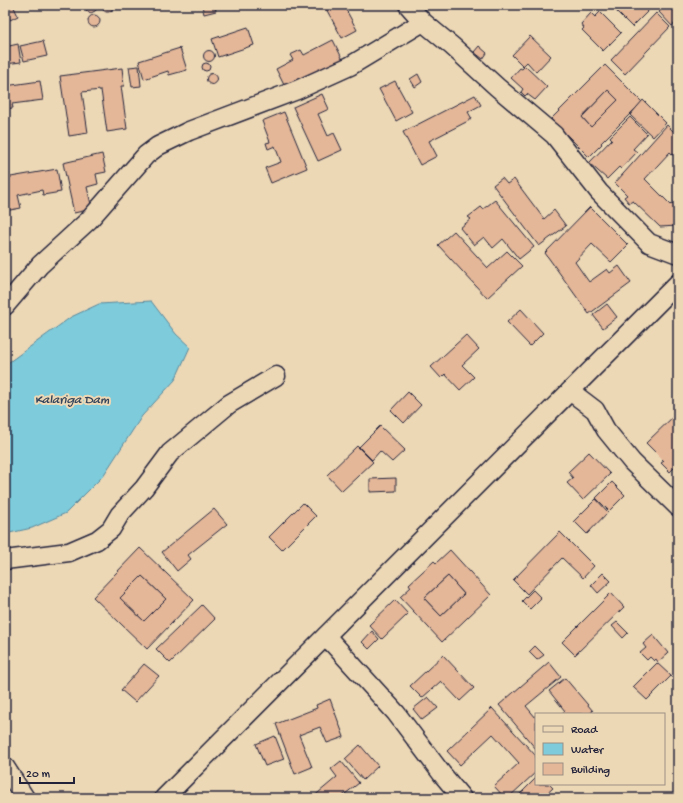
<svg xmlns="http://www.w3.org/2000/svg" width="683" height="803" viewBox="0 0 683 803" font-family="'Gochi Hand',sans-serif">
<rect width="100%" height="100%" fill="#edd8b6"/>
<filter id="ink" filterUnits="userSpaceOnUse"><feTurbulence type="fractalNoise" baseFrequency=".025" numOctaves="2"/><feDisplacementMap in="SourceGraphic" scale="8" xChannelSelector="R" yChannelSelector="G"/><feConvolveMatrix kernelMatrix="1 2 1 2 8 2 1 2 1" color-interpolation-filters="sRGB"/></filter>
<g filter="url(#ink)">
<polygon fill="#7dcbdb" stroke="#59879b" points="151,301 176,334 190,347 175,380 142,416 103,476 66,513 32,528 5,534 5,365 71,317 99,304"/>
<g fill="#e4b798" stroke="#22223b" fill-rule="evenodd">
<polygon points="13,5 18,16 10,20 5,9"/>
<polygon points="84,5 98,5 98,8 95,11 91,13 87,11"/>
<polygon points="103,5 113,5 113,7 112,10 109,12 106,12 103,10"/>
<polygon points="202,5 215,5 216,11 204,14"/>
<polygon points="324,5 345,5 344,6 357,30 342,38"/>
<polygon points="610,5 654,5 632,27"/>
<polygon points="666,5 678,5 678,21 672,26 659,12"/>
<polygon points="600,12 621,33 603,51 582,30 584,28 581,24 591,13 595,17"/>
<polygon points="656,13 670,27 625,74 611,60"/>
<circle cx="94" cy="21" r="6"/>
<polygon points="248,27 254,45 218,57 212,39"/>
<polygon points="530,36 551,56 536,72 527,62 523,66 512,55"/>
<polygon points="333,40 343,60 286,89 276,69 293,60 290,55 301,50 304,55"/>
<polygon points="43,41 47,56 24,61 20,46"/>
<polygon points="18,44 21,62 5,64 5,47"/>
<polygon points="479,46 487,53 483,59 474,52"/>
<polygon points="180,48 187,70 169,75 168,71 144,79 139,61"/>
<circle cx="209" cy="56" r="5.5"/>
<circle cx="206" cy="67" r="4"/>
<path d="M 605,65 L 642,102 L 601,143 L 602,144 L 589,157 L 551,119 ZM 608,90 L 618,100 L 591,127 L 582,117 Z"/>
<polygon points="139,66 141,86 132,87 129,67"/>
<polygon points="525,66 547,87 535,100 527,94 525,96 521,92 523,89 511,78 520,68 522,69"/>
<polygon points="122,68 124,86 121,86 127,129 107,132 101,90 82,92 88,133 69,136 60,76"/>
<circle cx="212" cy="79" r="5.5"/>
<polygon points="418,74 422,82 415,87 410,79"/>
<polygon points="40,81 43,100 12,104 13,108 5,109 5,86"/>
<polygon points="395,81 412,112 396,121 379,89"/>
<polygon points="608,90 618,100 591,127 582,117"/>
<polygon points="322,94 329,109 318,114 328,136 334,133 342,150 318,161 293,107"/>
<polygon points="475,95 481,105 468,112 472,119 429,141 437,156 420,165 403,132"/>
<polygon points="643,100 666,123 653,137 630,115"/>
<polygon points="284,112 307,168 271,183 265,168 281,162 275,146 268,149 266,143 270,142 262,121"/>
<polygon points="630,117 647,134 633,149 637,152 621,169 619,167 607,179 589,163 612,139 610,137"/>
<polygon points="667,125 678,136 678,160 670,152 645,179 671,205 678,198 678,226 660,227 633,201 629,203 624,197 627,195 615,183"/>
<polygon points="102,154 106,172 96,174 98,184 87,187 92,209 74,213 63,163"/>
<polygon points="57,169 61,192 43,195 42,190 18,195 21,208 5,211 5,178"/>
<polygon points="502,178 507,184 514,179 544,219 554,210 566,226 539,246 493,185"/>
<polygon points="495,200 534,247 519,259 503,239 493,248 484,237 474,245 460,228 471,219 468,217 481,207 483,209"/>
<polygon points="590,207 628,245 611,262 592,244 575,262 589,282 607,269 610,273 619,266 631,283 589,314 545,253"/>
<polygon points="454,231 488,268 507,251 522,266 487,298 438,245"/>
<polygon points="607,304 617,317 603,328 593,315"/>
<polygon points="521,309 543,333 530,346 507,322"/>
<polygon points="466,335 479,349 462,365 474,377 460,390 445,374 441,378 431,367"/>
<polygon points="408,392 421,405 404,423 391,410"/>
<polygon points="678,412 678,444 677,445 678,446 678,464 670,472 661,463 664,461 646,443"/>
<polygon points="380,426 405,450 392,462 380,451 372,460 359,447"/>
<polygon points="357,446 373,462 342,491 327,475"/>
<polygon points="589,452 610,474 583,500 567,483 573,478 568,472"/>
<polygon points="396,478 396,491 370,492 370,479"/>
<polygon points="612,482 625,495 609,511 596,498"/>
<polygon points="596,499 608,512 587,534 574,521"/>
<polygon points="303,503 316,516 282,550 269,537"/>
<polygon points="214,509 227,524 188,555 191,559 177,571 162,552"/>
<polygon points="560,532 594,566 583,578 562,558 527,594 513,580"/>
<path d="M 140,548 L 194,600 L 147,649 L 93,597 ZM 142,576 L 166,599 L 144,621 L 120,598 Z"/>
<path d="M 450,550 L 491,595 L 442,642 L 400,597 L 411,587 L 409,584 L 434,561 L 436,563 ZM 448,576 L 464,594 L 441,616 L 424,598 Z"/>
<polygon points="603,573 611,581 598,593 591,585"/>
<polygon points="142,576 166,599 144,621 120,598"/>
<polygon points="448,576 464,594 441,616 424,598"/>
<polygon points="533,590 541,598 530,609 522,601"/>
<polygon points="611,593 624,607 575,655 562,642"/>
<polygon points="395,600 408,614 382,639 369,625"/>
<polygon points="202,605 215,619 170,663 156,649"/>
<polygon points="617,622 628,633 623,638 612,626"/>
<polygon points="372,631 379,639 369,649 362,642"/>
<polygon points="653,635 668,653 658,662 656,659 654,661 650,657 647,660 640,653 646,648 643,644"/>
<polygon points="535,646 544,655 537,660 529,652"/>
<polygon points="443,655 474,688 460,701 441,681 422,698 410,686"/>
<polygon points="549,662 561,677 526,706 536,718 536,749 499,705"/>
<polygon points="657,663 671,676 647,700 633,687"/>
<polygon points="144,664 159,676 135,702 121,690"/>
<polygon points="565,678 593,711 589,714 561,714 565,711 549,691"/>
<polygon points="428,697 438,708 422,720 413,709"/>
<polygon points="330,699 344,737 327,743 320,727 299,735 312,767 295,774 276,724 317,708 316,705"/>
<polygon points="492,708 536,756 536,772 508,798 505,798 494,786 519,763 493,734 460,765 447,751"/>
<polygon points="275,736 284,759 265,766 256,744"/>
<polygon points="360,745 378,766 363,780 345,759"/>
<polygon points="341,761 359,783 340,798 312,798 337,777 331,769"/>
<polygon points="536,778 536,784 549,784 553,788 542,798 516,798"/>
<polygon points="499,793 503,798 493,798"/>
</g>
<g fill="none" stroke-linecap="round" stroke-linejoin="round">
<defs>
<g id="street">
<polyline points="408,5 423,22 452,46 497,87 554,135 599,192 649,243 678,254"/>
<polyline points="5,306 40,265 89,220 146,155 158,146 189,131 297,90 350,66 423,22"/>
<polyline points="570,391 595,410 606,430 632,462 678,507"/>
<polyline points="5,560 69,552 97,540 111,529 120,514 144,488 170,453 229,404 276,376"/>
<polyline points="326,636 396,713 442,774 462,798"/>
<polyline points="5,767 25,798"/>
<polyline points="164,798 678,283"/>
</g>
</defs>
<use href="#street" stroke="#22223b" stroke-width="21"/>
<use href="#street" stroke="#edd8b6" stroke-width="18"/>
</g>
</g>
<g text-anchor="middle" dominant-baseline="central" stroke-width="4" stroke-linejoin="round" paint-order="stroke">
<g font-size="13" font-style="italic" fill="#34445b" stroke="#edd8b6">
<text x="72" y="400">Kalariga Dam</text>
</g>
</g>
<rect width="683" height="803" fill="none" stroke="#edd8b6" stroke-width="20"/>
<rect x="10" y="10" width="663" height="783" fill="none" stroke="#22223b" stroke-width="1.5" filter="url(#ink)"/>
<rect x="535" y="713" width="130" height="72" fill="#edd8b6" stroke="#9c8f85"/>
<rect x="543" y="726" width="20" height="6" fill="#edd8b6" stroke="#9c8f85"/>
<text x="571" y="733" font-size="12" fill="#22223b">Road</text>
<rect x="543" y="743" width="20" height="12" fill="#7dcbdb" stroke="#9c8f85"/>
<text x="571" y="753" font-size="12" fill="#22223b">Water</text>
<rect x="543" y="763" width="20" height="12" fill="#e4b798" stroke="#9c8f85"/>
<text x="571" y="773" font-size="12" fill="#22223b">Building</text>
<path d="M20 777v6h54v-6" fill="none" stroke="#22223b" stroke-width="2"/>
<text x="26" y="777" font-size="12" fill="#22223b" stroke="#edd8b6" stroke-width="3" paint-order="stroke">20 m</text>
</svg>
